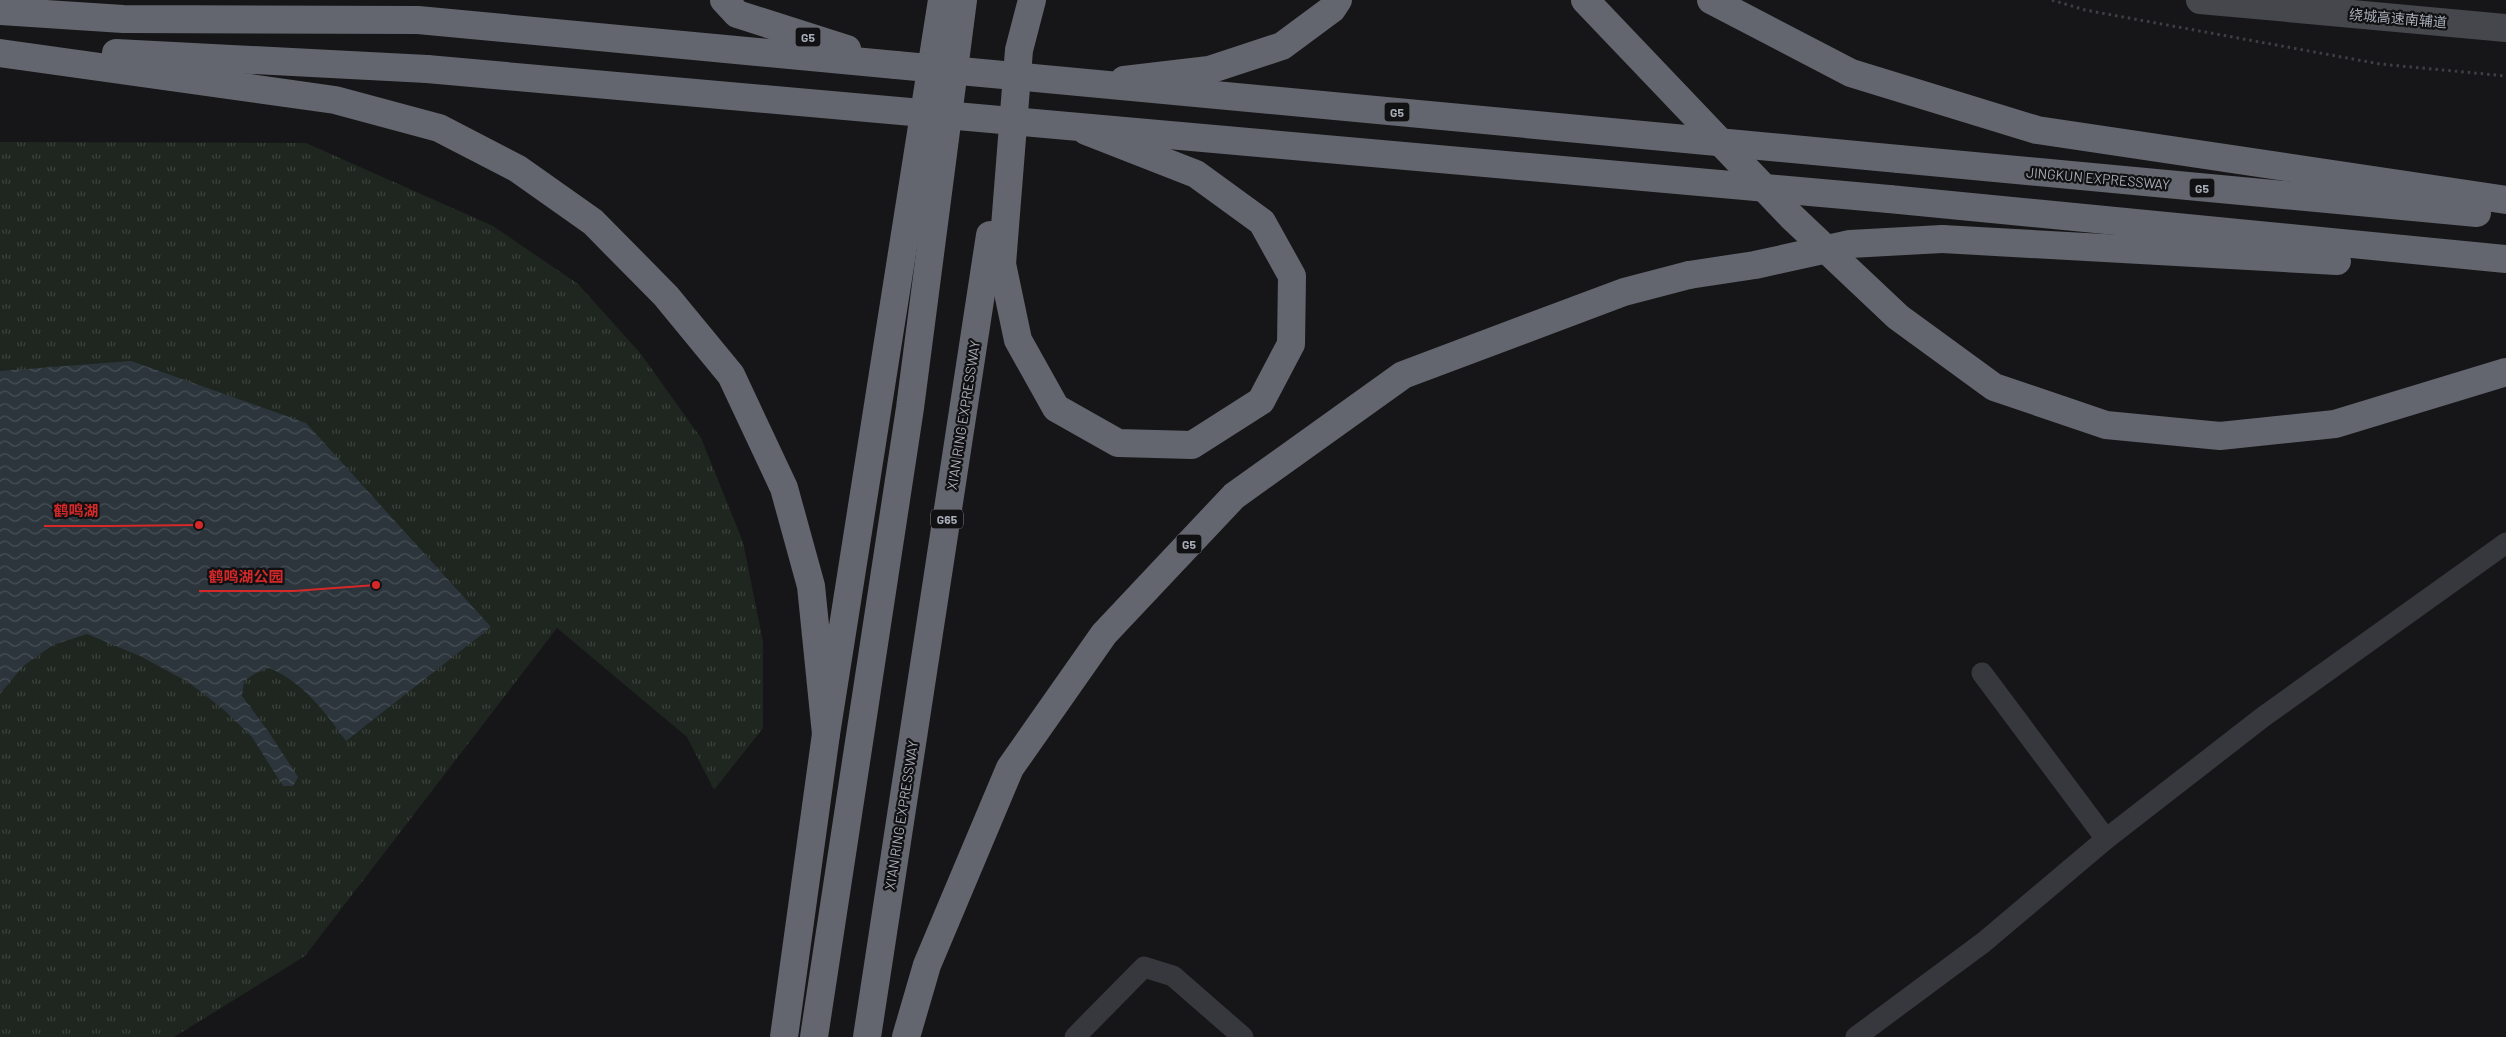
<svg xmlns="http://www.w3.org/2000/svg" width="2506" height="1037" viewBox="0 0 2506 1037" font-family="Barlow,'Noto Sans SC',sans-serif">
<defs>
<pattern id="park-tufts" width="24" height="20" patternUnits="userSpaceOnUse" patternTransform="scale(1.25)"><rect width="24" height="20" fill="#1e261f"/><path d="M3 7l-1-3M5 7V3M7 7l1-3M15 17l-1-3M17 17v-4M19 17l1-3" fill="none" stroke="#3c433d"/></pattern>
<pattern id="water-waves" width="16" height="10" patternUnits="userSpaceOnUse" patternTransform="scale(1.25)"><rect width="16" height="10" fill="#2c353c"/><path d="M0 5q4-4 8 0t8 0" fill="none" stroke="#485056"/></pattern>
</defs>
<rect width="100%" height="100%" fill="#161618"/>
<polygon fill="url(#park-tufts)" points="0,142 306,143 493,226 578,284 641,354 701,438 743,542 763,642 763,728 714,790 687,737 557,628 305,956 174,1037 0,1037"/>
<path fill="url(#water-waves)" d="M 131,361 L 306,423 L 491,627 L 346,741 C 325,712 303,682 269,668 L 256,673 L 244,681 L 242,696 L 268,731 L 298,777 L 293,786 L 283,786 L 252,737 L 223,709 L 188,682 L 140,656 L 87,634 L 53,645 L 23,666 L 0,694 L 0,371 Z"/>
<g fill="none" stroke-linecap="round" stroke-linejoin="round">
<polyline stroke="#3d3f44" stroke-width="3" stroke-dasharray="2.5 4" stroke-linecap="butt" points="2052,0 2085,10 2380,64 2506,76"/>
<g stroke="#37383d" stroke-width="21">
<polyline points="1982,673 2106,839"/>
<polyline points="1075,1037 1144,967 1173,976 1243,1037"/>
<polyline points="1856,1037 1984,942 2106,839 2263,717 2506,543"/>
</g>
<polyline stroke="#45474d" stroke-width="28" points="2200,0 2506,28"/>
<g stroke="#63666e" stroke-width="28">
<polyline points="724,0 737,14 847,49"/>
<polyline points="1032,0 1019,50 1002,264 1018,340 1056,408 1118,443 1192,445 1261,401 1291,344 1292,276 1262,222 1196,174 1086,131"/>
<polyline points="1585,0 1792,217 1898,317 1994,387 2106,425 2220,436 2335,424 2506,372"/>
<polyline points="1711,0 1851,73 2037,130 2506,200"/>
<polyline points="0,11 123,19 418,20 896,65"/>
<polyline points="0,53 335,100 439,128 518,169 593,222 666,296 731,375 784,488 811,586 826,734"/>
<polyline points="116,53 427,69"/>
<polyline points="1124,80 1209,70 1282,46 1332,9 1338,0"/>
<polyline points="1899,159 2477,213"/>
<polyline points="1889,199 2506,259"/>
<polyline points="1942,239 2337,261"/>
<polyline points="784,1037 826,734 942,0"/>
<polyline points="814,1037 910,408 963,0"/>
<polyline points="867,1037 990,235"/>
<polyline points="906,1037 927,965 1010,768 1104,634 1234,496 1403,375 1624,292 1689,275"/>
</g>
<g stroke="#63666e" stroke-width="28">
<polyline points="896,65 1899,159"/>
<polyline points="427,69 1889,199"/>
<polyline points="1689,275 1755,265 1850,244 1942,239"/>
</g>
</g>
<g text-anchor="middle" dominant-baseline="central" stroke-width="4.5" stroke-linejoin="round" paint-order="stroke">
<g fill="#111113" stroke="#7b7e86" stroke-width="1">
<rect x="795.5" y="27.5" width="25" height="19" rx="4"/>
<rect x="1384.5" y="102.5" width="25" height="19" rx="4"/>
<rect x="2189.5" y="178.5" width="25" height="19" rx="4"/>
<rect x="931" y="509.5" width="32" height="19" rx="4"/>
<rect x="1176.5" y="534.5" width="25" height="19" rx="4"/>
</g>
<g font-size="12" font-weight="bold" fill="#a8adb8">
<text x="808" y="37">G5</text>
<text x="1397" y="112">G5</text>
<text x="2202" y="188">G5</text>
<text x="947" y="519">G65</text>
<text x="1189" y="544">G5</text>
</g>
<g font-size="14" fill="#a8adb8" stroke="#111113">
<text transform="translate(2398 18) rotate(5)">绕城高速南辅道</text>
<text transform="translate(2098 178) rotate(5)">JINGKUN EXPRESSWAY</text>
<text transform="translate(963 415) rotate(-81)">XI'AN RING EXPRESSWAY</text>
<text transform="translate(901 815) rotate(-81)">XI'AN RING EXPRESSWAY</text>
</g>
</g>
<path fill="none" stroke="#d62828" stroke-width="2" d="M199 525L109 526H44M376 585L294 591H199"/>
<g fill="#d62828" stroke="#111113" stroke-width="2">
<circle cx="199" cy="525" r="5"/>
<circle cx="376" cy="585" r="5"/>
</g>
<g font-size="15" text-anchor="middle" font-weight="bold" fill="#d62828" stroke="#111113" stroke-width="4.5" stroke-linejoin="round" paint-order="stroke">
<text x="76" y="516">鹤鸣湖</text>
<text x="246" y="582">鹤鸣湖公园</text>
</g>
</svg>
